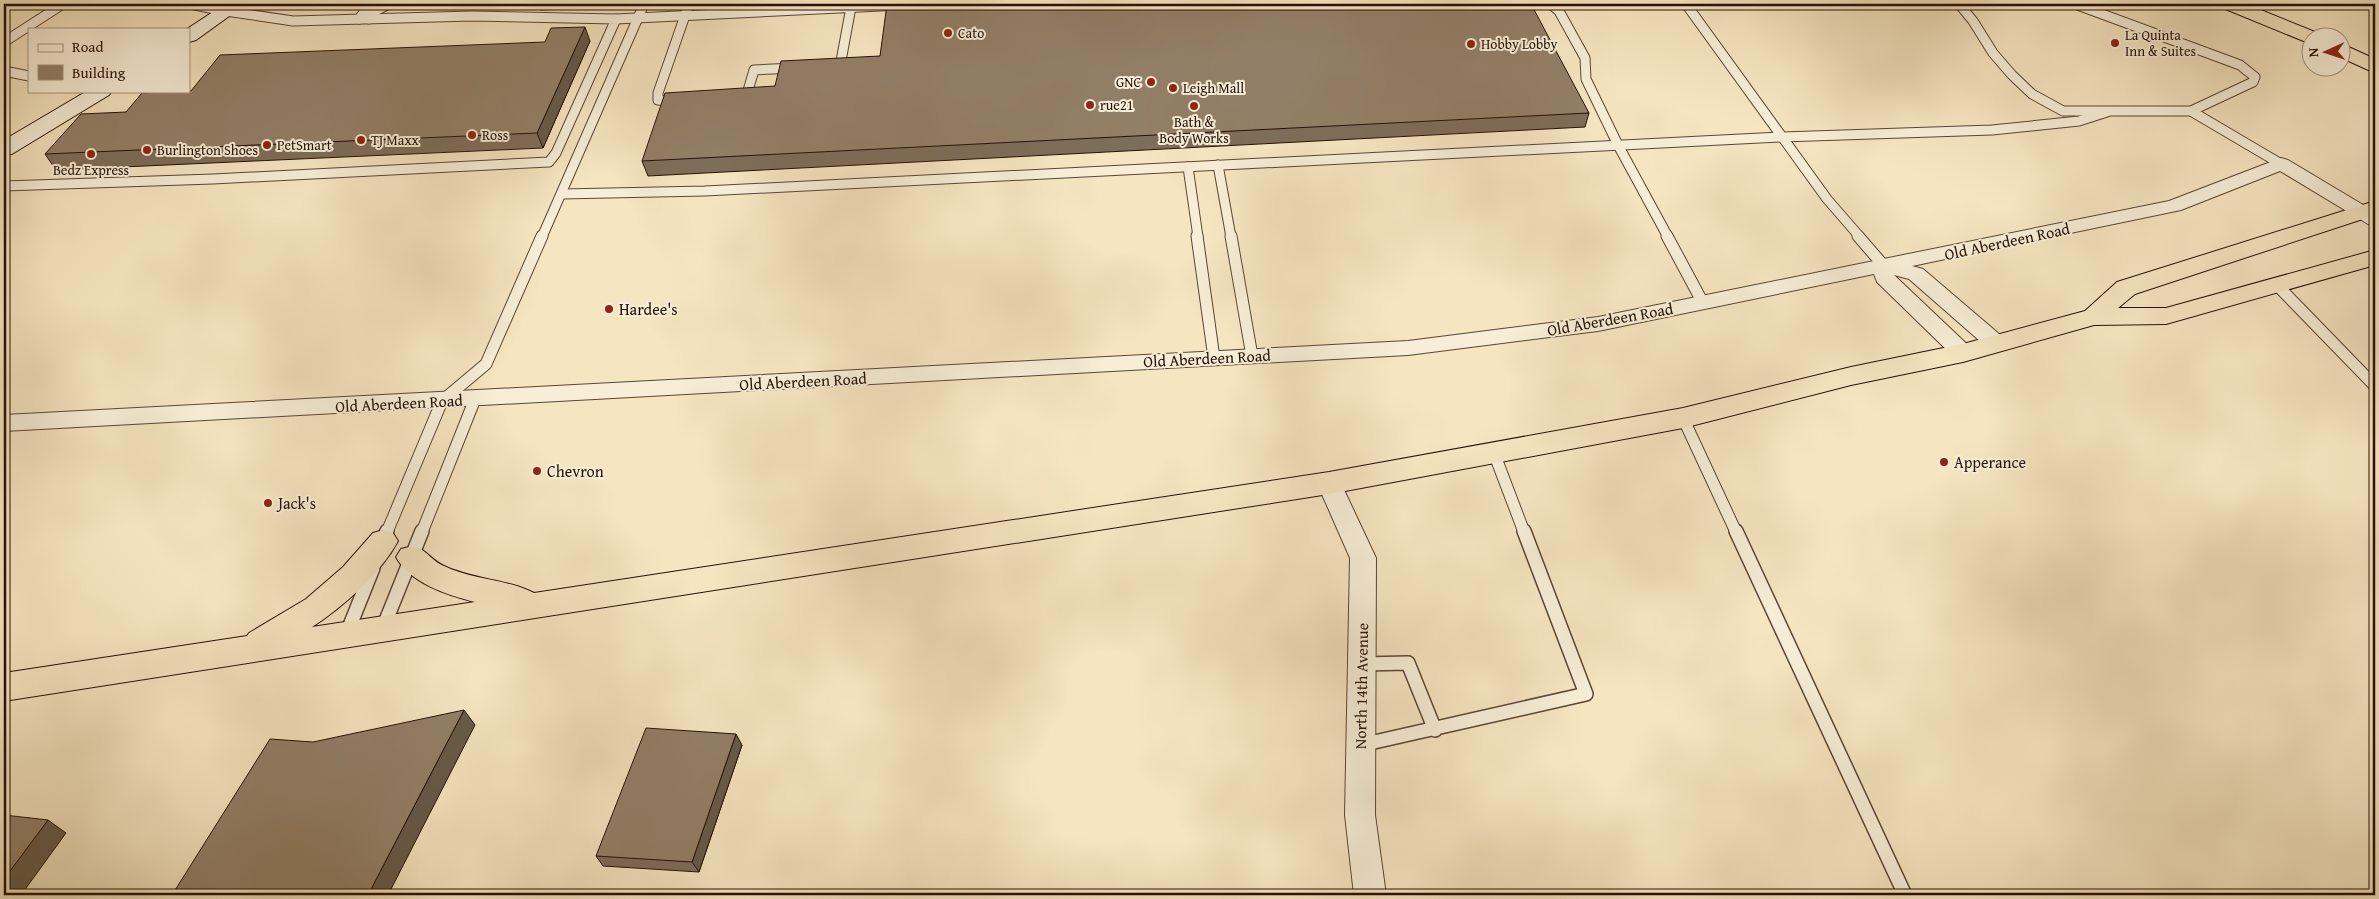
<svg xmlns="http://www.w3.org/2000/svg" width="2379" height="899" viewBox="0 0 2379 899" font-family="'Gentium Book Plus',serif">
<rect width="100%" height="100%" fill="#f5e5c1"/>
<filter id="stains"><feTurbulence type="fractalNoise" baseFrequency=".004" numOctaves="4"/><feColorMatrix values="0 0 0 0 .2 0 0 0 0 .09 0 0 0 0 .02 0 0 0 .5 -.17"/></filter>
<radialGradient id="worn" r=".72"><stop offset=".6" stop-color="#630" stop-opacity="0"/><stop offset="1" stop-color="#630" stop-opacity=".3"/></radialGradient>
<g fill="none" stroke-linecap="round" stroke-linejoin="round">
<defs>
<g id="lane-far2">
<polyline points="1551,4 1559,11 1585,58 1586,79 1618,145 1668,237"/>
<polyline points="1686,4 1827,199 1860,237"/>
<polyline points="1959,4 1973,21 1993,53 2012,75 2032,94 2063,111 2191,111 2253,82 2255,77 2240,65 2075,4"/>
<polyline points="541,5 568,4"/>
<polyline points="359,19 370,4"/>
<polyline points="369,19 375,11 389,4"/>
<polyline points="616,19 922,4"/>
<polyline points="4,42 63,4"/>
<polyline points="833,66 839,65 841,61 851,7"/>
<polyline points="4,71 29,76"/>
<polyline points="741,98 747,94 754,70 794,68"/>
<polyline points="677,102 658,100 658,93 689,4"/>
<polyline points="2191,111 2281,164"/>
<polyline points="1218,165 1231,237"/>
<polyline points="1188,167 1198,237"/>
<polyline points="4,186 213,179 549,162 556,153 616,19 472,16 293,21 226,11"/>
<polyline points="562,194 705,191 1782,137 1992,130 2079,121 2107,112"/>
<polyline points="542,237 644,4"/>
</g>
<g id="lane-far1">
<polyline points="1197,236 1214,358"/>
<polyline points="1231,236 1252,356"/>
<polyline points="1667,236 1703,303"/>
<polyline points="1858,236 1884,266"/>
<polyline points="2276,284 2375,386"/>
<polyline points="1683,418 1736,532"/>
<polyline points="1494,453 1524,532"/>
<polyline points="387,532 442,401 486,364 542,236"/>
<polyline points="422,532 475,399"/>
</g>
<g id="lane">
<polyline points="1736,531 1905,895"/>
<polyline points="381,546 387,531"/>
<polyline points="383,628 422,531"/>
<polyline points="347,633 373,568"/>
<polyline points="1362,664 1408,663 1435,730"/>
<polyline points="1361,745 1586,694 1524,531"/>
</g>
<g id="street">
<polygon points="180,4 213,4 232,8 234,11 232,14 226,16 182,7"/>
<polygon points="2281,158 2288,160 2375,212 2375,226 2368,224 2280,171 2181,210 1912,266 1923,269 2005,339 2008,344 2005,349 1997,351 1989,349 1909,279 1894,275 1971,348 1974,353 1971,358 1963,361 1955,358 1877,282 1874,274 1598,331 1408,355 4,431 4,415 1408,341 1598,317 2169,201"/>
<polygon points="1329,474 1338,477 1376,558 1375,815 1386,895 1354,895 1345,815 1350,558 1317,483 1320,477"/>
</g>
<g id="secondary">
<polygon points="225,4 246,4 196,40 189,42 189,29 187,29"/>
<polygon points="87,91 112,91 109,95 12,154 4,155 4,140"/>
</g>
<g id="highway">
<polygon points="2221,4 2246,4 2320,34 2322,38 2312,38 2312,43 2306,42 2223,8"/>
<polygon points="2342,44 2375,59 2375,73 2342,58"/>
<path d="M 2375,201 L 2375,215 L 2135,294 L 2118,308 L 2166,308 L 2375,250 L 2375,265 L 2166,324 L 2094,325 L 1963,362 L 1851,385 L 1683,428 L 1329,494 L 4,701 L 4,673 L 247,636 L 249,633 L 306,599 L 343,567 L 373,533 L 383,530 L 393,533 L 398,541 C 381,573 342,608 312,627 L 475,602 C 447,595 410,583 396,557 L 401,549 C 424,541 426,558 444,566 C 473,580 507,579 534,593 L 1329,472 L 1683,408 L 1851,367 L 1963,344 L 2085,311 L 2117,282 Z"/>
</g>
</defs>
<use href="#lane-far2" stroke="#5a4535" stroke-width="11"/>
<use href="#lane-far1" stroke="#5a4535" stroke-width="13"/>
<use href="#lane" stroke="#5a4535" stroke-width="16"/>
<use href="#street" stroke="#5a4535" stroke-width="2"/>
<use href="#secondary" stroke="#271006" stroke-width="2"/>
<use href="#highway" stroke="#271006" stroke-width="2"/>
<use href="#lane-far2" stroke="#f8eed7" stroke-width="9"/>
<use href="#lane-far1" stroke="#f8eed7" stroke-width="11"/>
<use href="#lane" stroke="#f8eed7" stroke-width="13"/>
<use href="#street" fill="#f8eed7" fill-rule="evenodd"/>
<use href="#secondary" fill="#f8eed7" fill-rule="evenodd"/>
<use href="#highway" fill="#f5e5c1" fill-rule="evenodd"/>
</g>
<g fill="#7e6d59" stroke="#271006">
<polygon points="590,41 543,148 56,170 45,154 126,112"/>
<polygon points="880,56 1589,113 1585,127 648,176 642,161 775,86"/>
<polygon points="742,745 699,872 603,866 596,856"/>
</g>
<g fill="#665948" stroke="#271006">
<polygon points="585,27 590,41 543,148 537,133"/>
<polygon points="464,710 475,725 388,895 368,895"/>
<polygon points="736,734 742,745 699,872 692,862"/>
<polygon points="48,820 66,833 21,895 4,895 4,879"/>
</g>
<g fill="#927f67" stroke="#271006">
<polygon points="887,4 1531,4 1589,113 642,161 665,93 775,86 781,61 880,56"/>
<polygon points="585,27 537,133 45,154 81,114 126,112 142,93 191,91 220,55 545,42 551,28"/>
<polygon points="464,710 368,895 172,895 270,739 313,742"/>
<polygon points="646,728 736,734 692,862 596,856"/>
<polygon points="4,815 48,820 4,879"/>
</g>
<g fill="#8f2418" stroke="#f8eed7" stroke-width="2">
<circle cx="948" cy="33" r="5"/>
<circle cx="2115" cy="43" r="5"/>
<circle cx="1471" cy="44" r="5"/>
<circle cx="1151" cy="82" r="5"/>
<circle cx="1173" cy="88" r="5"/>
<circle cx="1090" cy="105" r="5"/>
<circle cx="1194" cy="106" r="5"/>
<circle cx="472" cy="135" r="5"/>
<circle cx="361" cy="140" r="5"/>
<circle cx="267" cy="145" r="5"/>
<circle cx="147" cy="150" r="5"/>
<circle cx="91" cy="154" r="5"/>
<circle cx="609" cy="309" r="5"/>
<circle cx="1944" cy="462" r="5"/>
<circle cx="537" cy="471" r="5"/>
<circle cx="268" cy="503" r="5"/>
</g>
<g text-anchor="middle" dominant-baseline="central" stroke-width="4" stroke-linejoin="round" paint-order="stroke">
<g font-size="14" fill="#271006" stroke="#f8eed7" text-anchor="start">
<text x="958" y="33">Cato</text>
<text x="2125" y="35">La Quinta<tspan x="2125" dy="16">Inn &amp; Suites</tspan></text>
<text x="1481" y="44">Hobby Lobby</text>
<text x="1141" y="82" text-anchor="end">GNC</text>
<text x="1183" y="88">Leigh Mall</text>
<text x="1100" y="105">rue21</text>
<text x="1194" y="122" text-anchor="middle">Bath &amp;<tspan x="1194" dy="16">Body Works</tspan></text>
<text x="482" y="135">Ross</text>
<text x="371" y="140">TJ Maxx</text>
<text x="277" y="145">PetSmart</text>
<text x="157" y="150">Burlington Shoes</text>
<text x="91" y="170" text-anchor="middle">Bedz Express</text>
</g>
<g font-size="16" fill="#271006" stroke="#f8eed7">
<text transform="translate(2007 241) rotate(-12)">Old Aberdeen Road</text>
<text transform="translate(1610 319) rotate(-10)">Old Aberdeen Road</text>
<text transform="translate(1207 358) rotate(-3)">Old Aberdeen Road</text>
<text transform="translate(803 381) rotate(-3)">Old Aberdeen Road</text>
<text transform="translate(399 403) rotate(-3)">Old Aberdeen Road</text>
<text transform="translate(1361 686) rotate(-89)">North 14th Avenue</text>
</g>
<g font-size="16" fill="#271006" stroke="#f8eed7" text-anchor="start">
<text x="619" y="309">Hardee's</text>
<text x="1954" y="462">Apperance</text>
<text x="547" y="471">Chevron</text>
<text x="278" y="503">Jack's</text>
</g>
</g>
<rect width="2379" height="899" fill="none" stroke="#f5e5c1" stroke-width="20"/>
<rect x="5" y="5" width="2369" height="889" fill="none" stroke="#271006" stroke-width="2.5"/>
<rect x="10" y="10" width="2359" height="879" fill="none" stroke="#271006"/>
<rect x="28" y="28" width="162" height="65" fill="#f8eed7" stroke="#a49583"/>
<rect x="38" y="44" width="25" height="8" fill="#f8eed7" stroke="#a49583"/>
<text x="72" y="52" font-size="15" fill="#271006">Road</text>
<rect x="38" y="65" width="25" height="15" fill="#927f67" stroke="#a49583"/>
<text x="72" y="78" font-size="15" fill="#271006">Building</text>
<g transform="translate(2326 52) rotate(267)"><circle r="24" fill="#f8eed7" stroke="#a49583"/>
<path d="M0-4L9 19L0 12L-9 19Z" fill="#8f2418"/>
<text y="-8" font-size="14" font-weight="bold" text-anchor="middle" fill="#271006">N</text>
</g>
<rect width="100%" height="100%" filter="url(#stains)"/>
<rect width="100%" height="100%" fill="url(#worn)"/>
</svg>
